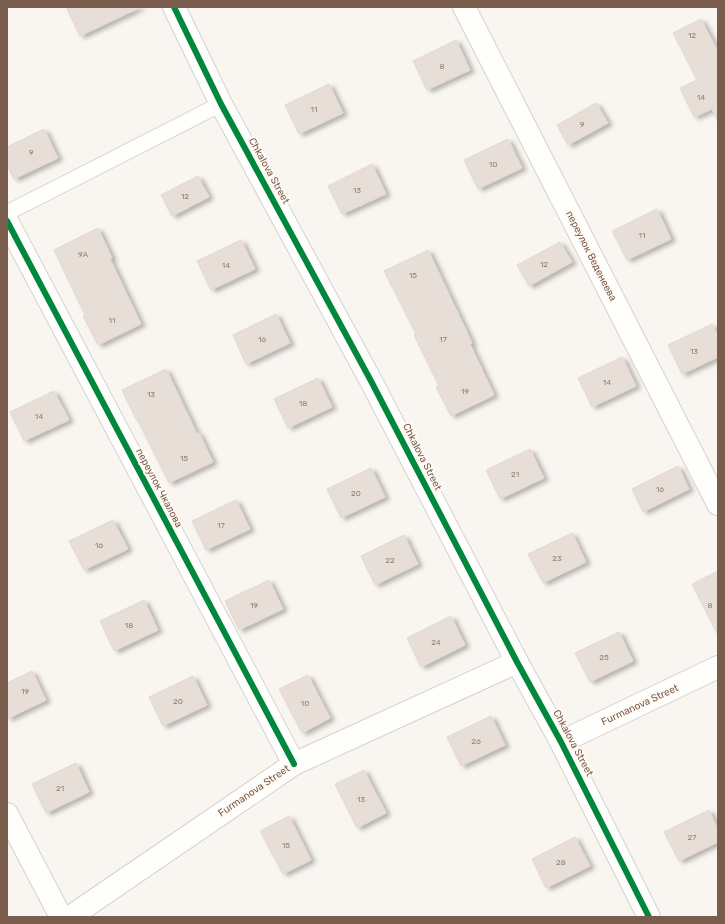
<svg xmlns="http://www.w3.org/2000/svg" width="725" height="924" viewBox="0 0 725 924" font-family="Rubik,sans-serif">
<defs>
<filter id="shadow"><feDropShadow dx="4.5" dy="2.5" stdDeviation="2" flood-color="#0004"/></filter>
</defs>
<rect width="100%" height="100%" fill="#f9f5f0"/>
<g fill="#e6ded7" stroke="#e2d8d2" filter="url(#shadow)">
<polygon points="66,7 141,7 80,36"/>
<polygon points="701,19 718,52 718,121 712,109 694,117 680,88 697,80 673,33"/>
<polygon points="456,40 470,70 427,90 413,61"/>
<polygon points="329,84 343,113 299,134 285,105"/>
<polygon points="596,103 608,123 568,145 557,125"/>
<polygon points="44,129 58,158 14,179 7,165 7,147"/>
<polygon points="508,139 522,168 478,189 464,160"/>
<polygon points="372,164 386,194 342,214 328,186"/>
<polygon points="198,176 209,197 172,216 161,195"/>
<polygon points="657,209 671,239 627,260 612,231"/>
<polygon points="98,228 112,258 110,259 141,324 98,345 83,316 85,315 54,250"/>
<polygon points="241,240 255,269 211,290 197,261"/>
<polygon points="560,242 572,262 529,286 517,265"/>
<polygon points="428,250 472,343 470,344 494,395 451,416 436,387 439,386 414,335 416,334 384,271"/>
<polygon points="276,314 290,343 246,364 233,335"/>
<polygon points="712,324 718,336 718,357 682,374 668,345"/>
<polygon points="622,357 636,386 592,407 578,378"/>
<polygon points="166,369 197,434 199,433 213,462 169,483 137,419 136,419 122,390"/>
<polygon points="318,378 332,407 288,428 274,399"/>
<polygon points="54,391 69,420 24,441 10,412"/>
<polygon points="530,449 544,478 500,499 486,470"/>
<polygon points="678,466 689,489 643,512 632,489"/>
<polygon points="371,468 385,497 341,518 327,489"/>
<polygon points="236,500 250,529 206,550 192,521"/>
<polygon points="113,520 128,549 84,570 69,541"/>
<polygon points="572,533 586,562 543,583 528,554"/>
<polygon points="404,535 418,564 375,585 361,556"/>
<polygon points="718,571 718,635 692,584"/>
<polygon points="269,580 283,609 239,630 225,601"/>
<polygon points="144,600 158,630 114,651 100,621"/>
<polygon points="451,616 465,645 421,667 407,638"/>
<polygon points="619,632 633,661 590,682 575,653"/>
<polygon points="32,671 46,700 7,719 7,683"/>
<polygon points="308,675 330,718 302,733 279,689"/>
<polygon points="193,676 207,705 163,726 149,697"/>
<polygon points="491,716 505,745 461,766 447,737"/>
<polygon points="76,763 89,792 46,813 32,784"/>
<polygon points="364,770 386,813 357,828 335,784"/>
<polygon points="709,810 718,830 718,842 679,861 664,832"/>
<polygon points="289,816 311,860 283,874 260,831"/>
<polygon points="575,837 590,866 546,888 532,859"/>
</g>
<g fill="none" stroke-linecap="round" stroke-linejoin="round">
<defs>
<polyline id="service" points="7,213 221,104"/>
<g id="minor">
<polyline points="174,7 221,104 371,381 517,662 561,742 649,917"/>
<polyline points="464,7 718,504"/>
<polyline points="7,221 294,764"/>
<polyline points="561,742 718,667"/>
<polyline points="7,814 61,917"/>
<polyline points="70,917 294,764 517,662"/>
</g>
</defs>
<use href="#service" stroke="#d7d1cb" stroke-width="17"/>
<use href="#minor" stroke="#d7d1cb" stroke-width="24"/>
<use href="#service" stroke="#fefefd" stroke-width="15"/>
<use href="#minor" stroke="#fefefd" stroke-width="22"/>
<defs>
<g id="cycleway">
<polyline points="174,7 221,104 371,381 517,662 561,742 649,917"/>
<polyline points="7,221 294,764"/>
</g>
</defs>
<use href="#cycleway" stroke="#fffaf3" stroke-width="8"/>
<use href="#cycleway" stroke="#00873e" stroke-width="6"/>
</g>
<g text-anchor="middle" dominant-baseline="central" stroke-width="4" stroke-linejoin="round" paint-order="stroke">
<g font-size="8" fill="#977e72">
<text x="692" y="35">12</text>
<text x="442" y="66">8</text>
<text x="701" y="97">14</text>
<text x="314" y="109">11</text>
<text x="582" y="124">9</text>
<text x="31" y="152">9</text>
<text x="493" y="164">10</text>
<text x="357" y="190">13</text>
<text x="185" y="196">12</text>
<text x="642" y="235">11</text>
<text x="83" y="254">9А</text>
<text x="544" y="264">12</text>
<text x="226" y="265">14</text>
<text x="413" y="275">15</text>
<text x="112" y="320">11</text>
<text x="262" y="339">16</text>
<text x="443" y="339">17</text>
<text x="694" y="351">13</text>
<text x="607" y="382">14</text>
<text x="465" y="391">19</text>
<text x="151" y="394">13</text>
<text x="303" y="403">18</text>
<text x="39" y="416">14</text>
<text x="184" y="458">15</text>
<text x="515" y="474">21</text>
<text x="660" y="489">16</text>
<text x="356" y="493">20</text>
<text x="221" y="525">17</text>
<text x="99" y="545">16</text>
<text x="557" y="558">23</text>
<text x="390" y="560">22</text>
<text x="254" y="605">19</text>
<text x="710" y="605">8</text>
<text x="129" y="625">18</text>
<text x="436" y="642">24</text>
<text x="604" y="657">25</text>
<text x="25" y="691">19</text>
<text x="178" y="701">20</text>
<text x="305" y="703">10</text>
<text x="476" y="741">26</text>
<text x="60" y="788">21</text>
<text x="361" y="799">13</text>
<text x="692" y="837">27</text>
<text x="286" y="845">15</text>
<text x="561" y="862">28</text>
</g>
<g font-size="10" fill="#7a5c4d" stroke="#fffaf3">
<text transform="translate(269 171) rotate(61)">Chkalova Street</text>
<text transform="translate(591 256) rotate(63)">переулок Веденеева</text>
<text transform="translate(422 457) rotate(63)">Chkalova Street</text>
<text transform="translate(159 488) rotate(62)">переулок Чкалова</text>
<text transform="translate(640 705) rotate(-25)">Furmanova Street</text>
<text transform="translate(573 743) rotate(62)">Chkalova Street</text>
<text transform="translate(254 791) rotate(-34)">Furmanova Street</text>
</g>
</g>
<rect width="725" height="924" fill="none" stroke="#7a5c4d" stroke-width="16"/>
</svg>
